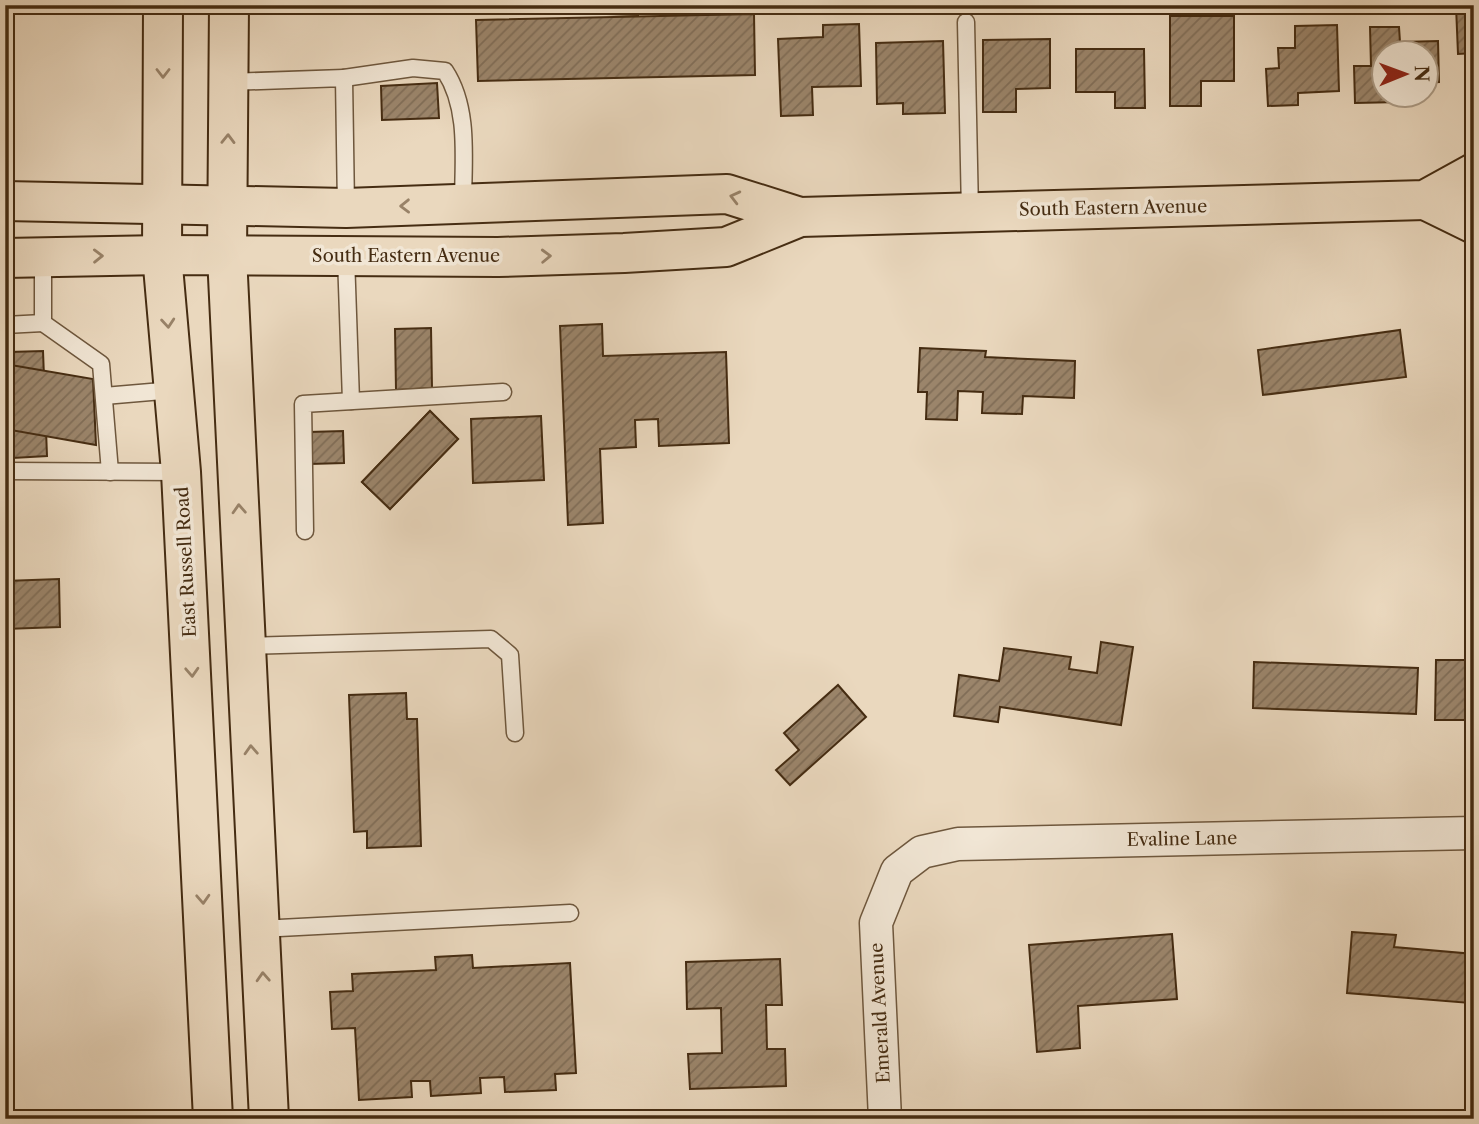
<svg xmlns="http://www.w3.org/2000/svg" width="1479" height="1124" viewBox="0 0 1479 1124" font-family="'Libre Caslon Text',serif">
<defs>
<pattern id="building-hatch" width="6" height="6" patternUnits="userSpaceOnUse" patternTransform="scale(1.75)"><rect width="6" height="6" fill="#9b856b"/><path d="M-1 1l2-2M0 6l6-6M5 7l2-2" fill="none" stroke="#806d57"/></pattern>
</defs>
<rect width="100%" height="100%" fill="#ead8be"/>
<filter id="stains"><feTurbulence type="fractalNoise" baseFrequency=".00286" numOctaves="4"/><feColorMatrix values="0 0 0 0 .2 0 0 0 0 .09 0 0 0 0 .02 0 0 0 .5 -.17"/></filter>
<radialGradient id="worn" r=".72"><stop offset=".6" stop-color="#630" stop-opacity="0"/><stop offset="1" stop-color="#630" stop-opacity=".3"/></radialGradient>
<g fill="url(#building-hatch)" stroke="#452c12" stroke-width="2">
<polygon points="327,5 415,5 327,9"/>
<polygon points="607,5 638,5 638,15 607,14"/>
<polygon points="1456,6 1474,6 1474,53 1458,54"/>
<polygon points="754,14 755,75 478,81 476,20"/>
<polygon points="1170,16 1234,16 1234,81 1201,81 1201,106 1170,106"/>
<polygon points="859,24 861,86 812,87 813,115 781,116 778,39 823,37 823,25"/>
<polygon points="1337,25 1339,91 1298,93 1298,105 1268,106 1266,69 1279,68 1278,48 1295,48 1295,26"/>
<polygon points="1370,27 1399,27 1400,42 1438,41 1439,82 1426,83 1426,52 1384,52 1384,94 1400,94 1400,102 1355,103 1354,66 1371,66"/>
<polygon points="1050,39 1050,88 1016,89 1016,112 983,112 983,40"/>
<polygon points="943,41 945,113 903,114 903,103 877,104 876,43"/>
<polygon points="1076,49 1144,49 1145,108 1115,108 1115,92 1076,92"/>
<polygon points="437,83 439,118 382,120 381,86"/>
<polygon points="602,324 603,356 726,352 729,443 659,446 658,419 635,420 636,447 600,449 603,523 568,525 560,326"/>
<polygon points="431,328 432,388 396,390 395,329"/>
<polygon points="1400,330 1406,377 1263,395 1258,350"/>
<polygon points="920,348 986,351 985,357 1075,361 1074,398 1023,396 1022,414 982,413 983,392 958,391 957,420 926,419 927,392 918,392"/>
<polygon points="43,351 47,456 13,458 9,352"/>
<polygon points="5,364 93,379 96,445 5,429"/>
<polygon points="430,411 458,439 390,509 362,482"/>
<polygon points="430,411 458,439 390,509 362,482"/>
<polygon points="541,416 544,480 473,483 471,419"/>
<polygon points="343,431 344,463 310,464 309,432"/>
<polygon points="59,579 60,627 5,629 5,581"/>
<polygon points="1101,642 1133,647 1121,725 1000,707 998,722 954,716 959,675 999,681 1004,648 1071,657 1069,669 1097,673"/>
<polygon points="1436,660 1471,660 1470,720 1435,720"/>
<polygon points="1254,662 1418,668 1416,714 1253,708"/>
<polygon points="838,685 866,717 790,785 776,770 799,750 784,733"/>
<polygon points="406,693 407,719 417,719 421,846 367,848 367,831 354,832 349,695"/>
<polygon points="1352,932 1396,935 1394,947 1474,954 1470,1003 1347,993"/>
<polygon points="1172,934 1177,999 1078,1006 1080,1048 1037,1052 1029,945"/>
<polygon points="472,955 473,968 570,963 576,1073 555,1074 556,1090 505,1092 504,1077 480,1078 481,1093 431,1096 430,1081 411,1081 412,1097 359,1100 355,1028 332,1029 330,992 353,991 352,974 436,970 435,957"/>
<polygon points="780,959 782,1005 766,1005 767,1049 785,1049 786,1086 690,1089 688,1054 722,1053 721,1008 687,1009 686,962"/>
</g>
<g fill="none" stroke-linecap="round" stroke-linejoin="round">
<defs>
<g id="lane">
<polyline points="966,22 970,212"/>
<path d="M 344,78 L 413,68 L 445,71 C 470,109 463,161 463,205"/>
<polyline points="229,82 344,78 346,208"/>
<polyline points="346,257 351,401"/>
<polyline points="43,258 43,323 101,364 110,472"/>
<polyline points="5,325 43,323"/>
<polyline points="104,396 174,390"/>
<polyline points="5,471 181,472"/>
<polyline points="305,531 303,404 503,392"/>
<polyline points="246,646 491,639 510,655 515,733"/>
<polyline points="260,929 570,913"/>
</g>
<polyline id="street" points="885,1119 876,923 897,871 922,852 958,844 1474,833"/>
<g id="primary">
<polyline points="163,5 162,255 181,472 213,1119"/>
<polyline points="229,5 227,256 269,1119"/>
<polyline points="1425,200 1474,224"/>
<polyline points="5,201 346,208 727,194 800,217"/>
<polyline points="5,258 162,255 498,257 624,253 726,247 800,217 1425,200 1474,173"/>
</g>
</defs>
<use href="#lane" stroke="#6e573d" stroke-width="19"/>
<use href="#street" stroke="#6e573d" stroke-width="35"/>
<use href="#primary" stroke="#452c12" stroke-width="42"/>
<use href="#lane" stroke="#f1e6d5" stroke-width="16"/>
<use href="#street" stroke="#f1e6d5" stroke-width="32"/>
<use href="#primary" stroke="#ead8be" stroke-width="38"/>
</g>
<defs><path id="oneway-chevron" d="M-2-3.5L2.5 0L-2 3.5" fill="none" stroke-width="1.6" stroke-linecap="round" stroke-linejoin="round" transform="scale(1.75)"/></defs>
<g stroke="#988268">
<use href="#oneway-chevron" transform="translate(163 73) rotate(90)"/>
<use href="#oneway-chevron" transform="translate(228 139) rotate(-89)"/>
<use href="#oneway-chevron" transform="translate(735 197) rotate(-166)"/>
<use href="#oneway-chevron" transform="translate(405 206) rotate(179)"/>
<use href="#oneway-chevron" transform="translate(98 256) rotate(-1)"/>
<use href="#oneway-chevron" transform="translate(546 256) rotate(-2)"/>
<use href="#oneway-chevron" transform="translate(168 323) rotate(85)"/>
<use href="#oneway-chevron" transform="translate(239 509) rotate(-93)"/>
<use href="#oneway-chevron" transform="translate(192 672) rotate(87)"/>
<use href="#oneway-chevron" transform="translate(251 750) rotate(-93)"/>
<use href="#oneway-chevron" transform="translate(203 899) rotate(87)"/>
<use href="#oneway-chevron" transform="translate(263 977) rotate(-93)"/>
</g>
<g text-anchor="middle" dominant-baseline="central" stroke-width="7" stroke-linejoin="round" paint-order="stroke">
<g font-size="18" fill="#452c12" stroke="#f1e6d5">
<text transform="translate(1113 208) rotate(-1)">South Eastern Avenue</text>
<text x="406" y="256">South Eastern Avenue</text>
<text transform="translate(186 562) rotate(-93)">East Russell Road</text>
<text transform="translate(1182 839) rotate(-1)">Evaline Lane</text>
<text transform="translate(880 1013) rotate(-93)">Emerald Avenue</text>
</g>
</g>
<rect width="1479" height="1124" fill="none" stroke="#ead8be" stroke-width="28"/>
<rect x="7" y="7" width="1465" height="1110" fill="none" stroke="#452c12" stroke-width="3.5"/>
<rect x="14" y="14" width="1451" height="1096" fill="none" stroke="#452c12" stroke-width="2"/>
<g transform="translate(1405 74) rotate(89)"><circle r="33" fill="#f1e6d5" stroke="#ac9c87" stroke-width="2"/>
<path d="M0-5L12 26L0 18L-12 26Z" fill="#8f2418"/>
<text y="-10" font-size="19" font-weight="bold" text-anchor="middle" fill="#452c12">N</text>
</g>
<rect width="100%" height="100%" filter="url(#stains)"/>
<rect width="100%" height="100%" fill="url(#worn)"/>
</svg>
